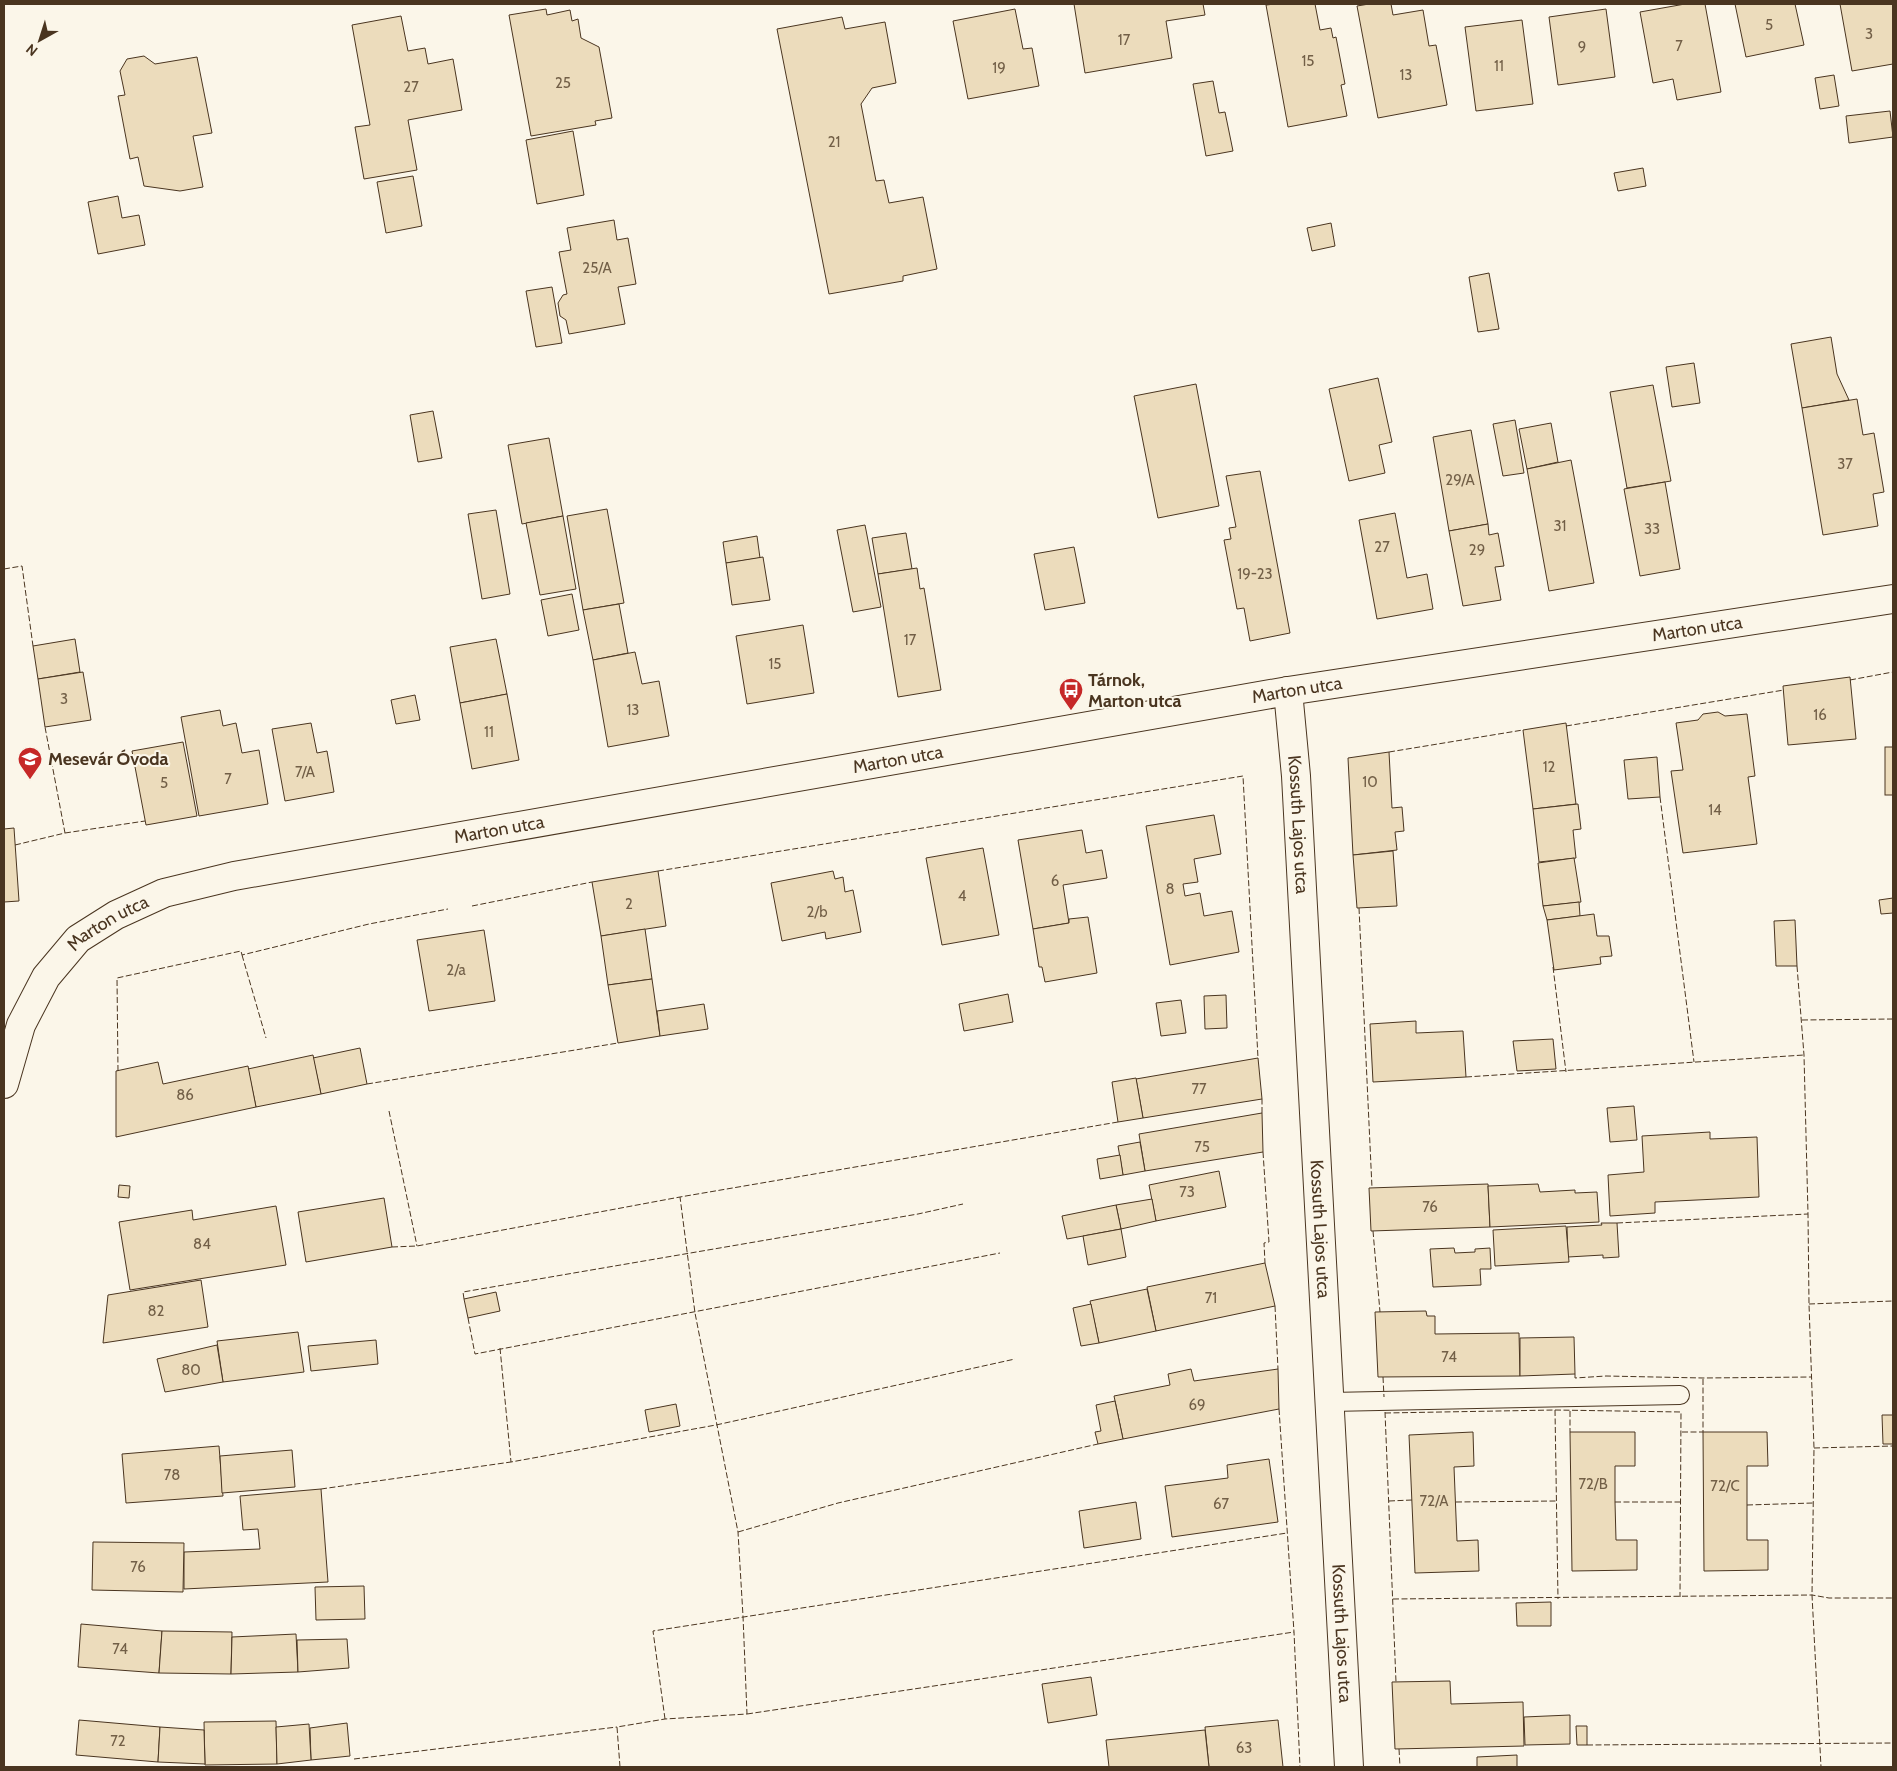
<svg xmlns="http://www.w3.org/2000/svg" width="1897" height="1771" viewBox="0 0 1897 1771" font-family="Cabin,sans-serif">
<rect width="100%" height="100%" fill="#fbf6e9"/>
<g fill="#ecdcbc" stroke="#4a3520">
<polygon points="1074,4 1203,4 1205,15 1166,21 1172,58 1085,73"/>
<polygon points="1275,4 1315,4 1320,30 1331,28 1333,38 1336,37 1345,84 1341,85 1347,116 1288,127 1266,5"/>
<polygon points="1369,4 1391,4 1393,15 1423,10 1429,46 1436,45 1447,105 1378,118 1357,6"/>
<polygon points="1685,4 1705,4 1721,92 1677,100 1673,79 1653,83 1640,12"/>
<polygon points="1735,4 1795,4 1804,45 1746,57"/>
<polygon points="1840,4 1893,4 1893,64 1852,71"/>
<polygon points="546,9 547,15 570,10 572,21 578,19 581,38 599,47 612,118 595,121 596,125 531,136 509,15"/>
<polygon points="1015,9 1023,49 1032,48 1039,86 968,99 953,21"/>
<polygon points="1606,9 1615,77 1558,85 1549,17"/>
<polygon points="401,16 408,51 425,48 428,64 453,59 462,110 408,120 417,170 364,179 355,127 370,125 352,25"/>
<polygon points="842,17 845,29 885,22 896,83 872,88 861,104 876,181 884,180 889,203 923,197 937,269 903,276 903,281 829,294 777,29"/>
<polygon points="1522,20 1533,104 1476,111 1465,27"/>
<polygon points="144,56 155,64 197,57 212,133 193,136 203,187 180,191 144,186 138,157 130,159 118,96 125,95 120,71 127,59"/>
<polygon points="1834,75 1839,106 1820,109 1815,78"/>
<polygon points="1213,81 1219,113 1225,112 1233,151 1206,156 1193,84"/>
<polygon points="1890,111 1893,137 1849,143 1846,116"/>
<polygon points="573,131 584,195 537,204 526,140"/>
<polygon points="1643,168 1646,186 1618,191 1614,173"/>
<polygon points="413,176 422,226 386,233 377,182"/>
<polygon points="118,196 122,218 139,215 145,245 98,254 88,202"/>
<polygon points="614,220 617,240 628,238 636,284 618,287 625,324 569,334 566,320 560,316 558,303 563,295 567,294 559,252 571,250 567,228"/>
<polygon points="1331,223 1335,246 1312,251 1307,228"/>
<polygon points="1489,273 1499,329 1478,332 1469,277"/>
<polygon points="552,287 562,343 536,347 526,291"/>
<polygon points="1831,337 1837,374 1849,400 1802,408 1791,344"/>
<polygon points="1694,363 1700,403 1672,407 1666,367"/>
<polygon points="1378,378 1392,442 1379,445 1385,473 1349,481 1329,389"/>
<polygon points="1196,384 1219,506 1158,518 1134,396"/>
<polygon points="1653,385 1671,481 1627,488 1610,392"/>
<polygon points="1857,399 1863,435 1874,433 1884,492 1873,494 1878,526 1823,535 1802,408"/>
<polygon points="433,411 442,458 418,462 410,415"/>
<polygon points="1515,420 1524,473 1503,476 1493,424"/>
<polygon points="1551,423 1558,462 1527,469 1519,429"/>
<polygon points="1471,430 1488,524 1449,531 1433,437"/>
<polygon points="549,438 563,516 522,524 508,445"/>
<polygon points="1571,460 1594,583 1549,591 1527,469"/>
<polygon points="1260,471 1290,633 1250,641 1244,608 1237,609 1224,540 1231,539 1229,528 1236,527 1226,476"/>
<polygon points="1665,482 1680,569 1640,576 1624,489"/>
<polygon points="607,509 624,603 583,610 567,516"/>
<polygon points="496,510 510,594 482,599 468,514"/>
<polygon points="1395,513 1407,578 1427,574 1433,609 1377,619 1359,520"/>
<polygon points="563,516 576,589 540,595 526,523"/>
<polygon points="1488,524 1489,535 1498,533 1504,566 1495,567 1501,600 1463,606 1449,531"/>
<polygon points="865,525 881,607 853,612 837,530"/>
<polygon points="906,533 912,569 878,574 872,538"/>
<polygon points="757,536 760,558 726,563 723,542"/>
<polygon points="1074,547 1085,603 1045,610 1034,554"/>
<polygon points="763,557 770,600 732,605 726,563"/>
<polygon points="917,568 920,589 924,588 941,690 898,697 878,574"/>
<polygon points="572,594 579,630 548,636 541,600"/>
<polygon points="619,604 628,653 593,660 583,610"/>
<polygon points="803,625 814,693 747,704 736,636"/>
<polygon points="75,639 80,672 38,679 33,646"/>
<polygon points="496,639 507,694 460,703 450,647"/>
<polygon points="635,652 642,684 659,681 669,736 608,747 593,660"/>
<polygon points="83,672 91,720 45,727 38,679"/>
<polygon points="1850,677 1856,739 1788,745 1783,686"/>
<polygon points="507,694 519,760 472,769 460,703"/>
<polygon points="415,695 420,720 396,724 391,700"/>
<polygon points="220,710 223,726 236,723 242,753 259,750 268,804 199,816 181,717"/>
<polygon points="1718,712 1725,716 1747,714 1755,776 1748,777 1757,844 1683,853 1671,771 1683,770 1676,723 1698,720 1703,714"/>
<polygon points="311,723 317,753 327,751 334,792 285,801 272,729"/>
<polygon points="1566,723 1576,804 1533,809 1523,730"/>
<polygon points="183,742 197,816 146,825 132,751"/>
<rect x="1885" y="747" width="8" height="48"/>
<polygon points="1389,752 1392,808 1402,807 1404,831 1395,832 1397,850 1353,855 1348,758"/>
<polygon points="1657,757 1660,797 1628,799 1624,760"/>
<polygon points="1578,804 1581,829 1573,830 1576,858 1539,862 1533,809"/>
<polygon points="1214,815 1221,854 1194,859 1198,882 1183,884 1185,896 1200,893 1204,916 1232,911 1239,952 1170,965 1146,826"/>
<polygon points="14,828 19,901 4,902 4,829"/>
<polygon points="1082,830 1086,853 1102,850 1107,878 1063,885 1069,923 1033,929 1018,840"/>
<polygon points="983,848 999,935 942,945 926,858"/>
<polygon points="1393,851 1397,906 1357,908 1353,855"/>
<polygon points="1574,858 1581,902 1543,906 1538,863"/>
<polygon points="658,871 666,926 601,936 592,882"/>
<polygon points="833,871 835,879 843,877 845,892 853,890 861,932 826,939 825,932 782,941 771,883"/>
<polygon points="1893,898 1893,913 1881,914 1879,900"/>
<polygon points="1579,902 1580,916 1547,920 1543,906"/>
<polygon points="1594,914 1597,936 1609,936 1612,956 1600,957 1601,964 1554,970 1547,920"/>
<polygon points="1088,917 1097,973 1045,982 1042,967 1039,967 1033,929 1069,923 1069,919"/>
<polygon points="1795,920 1797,966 1776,966 1774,921"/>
<polygon points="645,929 652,979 608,985 601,936"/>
<polygon points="484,930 495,1001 429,1011 417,940"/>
<polygon points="652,979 660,1036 618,1043 608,985"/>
<polygon points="1008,994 1013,1022 964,1031 959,1004"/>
<polygon points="1226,995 1227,1028 1205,1029 1204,996"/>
<polygon points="1181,1000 1186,1033 1161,1036 1156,1003"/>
<polygon points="704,1004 708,1029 660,1036 657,1011"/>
<polygon points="1416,1021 1416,1033 1463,1031 1466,1077 1373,1082 1370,1024"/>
<polygon points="1553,1039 1556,1069 1517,1071 1513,1041"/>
<polygon points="360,1048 367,1084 321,1094 313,1058"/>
<polygon points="313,1055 321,1094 256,1107 248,1069"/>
<polygon points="1258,1058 1262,1099 1143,1118 1136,1079"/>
<polygon points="158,1062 163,1084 248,1066 256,1107 116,1137 116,1071"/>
<polygon points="1136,1078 1143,1118 1118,1122 1112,1082"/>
<polygon points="1634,1106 1637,1140 1610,1142 1607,1108"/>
<polygon points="1262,1113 1263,1152 1145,1171 1139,1134"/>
<polygon points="1710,1132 1710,1139 1757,1137 1759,1197 1655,1202 1655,1213 1610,1216 1608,1175 1644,1172 1642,1136"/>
<polygon points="1140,1142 1145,1171 1123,1175 1118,1146"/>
<polygon points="1120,1155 1123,1175 1100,1179 1097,1159"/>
<polygon points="1219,1171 1226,1207 1156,1221 1149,1185"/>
<polygon points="1488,1184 1490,1227 1371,1231 1369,1188"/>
<polygon points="1538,1184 1540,1192 1575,1190 1575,1193 1597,1192 1599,1222 1490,1227 1488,1186"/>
<polygon points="119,1185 130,1186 129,1198 118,1197"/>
<polygon points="384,1198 392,1247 306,1262 298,1212"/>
<polygon points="1152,1199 1156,1221 1121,1229 1116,1205"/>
<polygon points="1116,1205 1121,1229 1067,1239 1062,1216"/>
<polygon points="276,1206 286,1265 130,1290 119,1222 192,1210 193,1220"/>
<polygon points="1601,1223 1617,1223 1619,1257 1603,1258 1603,1255 1568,1257 1567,1227 1602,1225"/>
<polygon points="1566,1226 1569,1262 1495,1266 1493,1230"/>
<polygon points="1121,1229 1126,1257 1088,1265 1083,1236"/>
<polygon points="1454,1248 1455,1253 1475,1252 1475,1249 1490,1248 1491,1269 1480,1269 1481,1285 1433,1287 1430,1249"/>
<polygon points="1265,1263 1275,1306 1156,1331 1147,1287"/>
<polygon points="201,1280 208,1327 103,1343 108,1295"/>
<polygon points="1147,1289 1156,1331 1099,1343 1090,1301"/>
<polygon points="496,1292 500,1311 468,1318 464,1299"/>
<polygon points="1091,1304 1099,1343 1081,1346 1073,1308"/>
<polygon points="1426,1311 1427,1316 1435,1316 1435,1334 1519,1333 1520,1376 1378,1377 1375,1312"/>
<polygon points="298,1332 304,1372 223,1382 217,1341"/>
<polygon points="1574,1337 1575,1374 1520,1376 1520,1338"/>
<polygon points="376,1340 378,1364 311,1371 308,1346"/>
<polygon points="217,1345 223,1382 165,1392 157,1359"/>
<polygon points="1191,1369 1194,1381 1278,1369 1279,1409 1123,1439 1114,1396 1170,1385 1168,1374"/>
<polygon points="1115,1401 1123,1439 1098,1444 1095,1432 1101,1431 1096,1405"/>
<polygon points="676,1404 680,1426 649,1432 645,1410"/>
<polygon points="1882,1415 1893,1415 1893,1444 1883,1444"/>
<polygon points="1473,1432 1474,1466 1454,1467 1457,1541 1478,1540 1479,1571 1415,1573 1409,1435"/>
<polygon points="1570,1432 1635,1432 1635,1466 1615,1466 1615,1502 1616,1540 1637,1540 1637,1570 1572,1571"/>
<polygon points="1703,1432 1767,1432 1768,1466 1747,1466 1747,1540 1768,1540 1768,1570 1704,1571"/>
<polygon points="219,1446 223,1496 126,1503 122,1454"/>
<polygon points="292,1450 295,1487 222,1493 220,1456"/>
<polygon points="1269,1459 1278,1522 1172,1537 1165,1486 1228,1478 1227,1465"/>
<polygon points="321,1489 328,1582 184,1589 184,1552 260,1549 258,1529 243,1530 240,1496"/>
<polygon points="1136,1502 1141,1539 1084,1548 1079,1511"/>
<polygon points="93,1542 184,1543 183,1592 92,1590"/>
<polygon points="364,1586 365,1619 316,1620 315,1587"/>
<polygon points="1551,1602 1551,1626 1517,1626 1516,1603"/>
<polygon points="81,1624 162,1631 159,1673 78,1667"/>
<polygon points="162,1631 232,1632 231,1674 159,1673"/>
<polygon points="296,1634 298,1672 231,1674 232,1637"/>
<polygon points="347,1639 349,1668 298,1672 297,1640"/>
<polygon points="1091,1677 1097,1715 1048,1723 1042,1684"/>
<polygon points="1450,1681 1451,1704 1523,1702 1524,1746 1395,1749 1392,1682"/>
<polygon points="1570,1715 1570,1744 1525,1745 1524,1717"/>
<polygon points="79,1720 160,1727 158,1762 76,1755"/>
<polygon points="1278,1720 1283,1767 1209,1767 1205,1727"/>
<polygon points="276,1721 277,1764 205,1765 204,1722"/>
<polygon points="347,1723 350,1756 311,1760 310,1728"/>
<polygon points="309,1724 311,1760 277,1764 276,1727"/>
<polygon points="1576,1726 1587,1726 1587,1745 1577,1745"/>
<polygon points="160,1727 204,1730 205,1764 158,1762"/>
<polygon points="1205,1730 1209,1767 1109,1767 1106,1740"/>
<polygon points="1517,1755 1517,1767 1477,1767 1477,1757"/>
</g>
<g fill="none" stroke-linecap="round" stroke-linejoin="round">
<defs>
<polyline id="lane" points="1330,1402 1680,1395"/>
<g id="street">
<path id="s1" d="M 1288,691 L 1296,776 L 1349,1767"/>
</g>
<g id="secondary">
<path id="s2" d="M 4,1084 L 21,1025 L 46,977 L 78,939 L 116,915 L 164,893 L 234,876 L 1288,691 L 1893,599"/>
</g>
</defs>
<use href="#lane" stroke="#4a3520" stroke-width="20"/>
<use href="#street" stroke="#4a3520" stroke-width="30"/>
<use href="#secondary" stroke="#4a3520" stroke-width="30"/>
<use href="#lane" stroke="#fbf6e9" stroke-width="18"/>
<use href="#street" stroke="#fbf6e9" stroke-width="28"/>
<use href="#secondary" stroke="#fbf6e9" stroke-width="28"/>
<g stroke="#4a3520" stroke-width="1" stroke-dasharray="6 2.5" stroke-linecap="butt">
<polyline points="4,569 22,566 33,646"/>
<polyline points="1850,680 1893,672"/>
<polyline points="1566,726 1784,690"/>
<polyline points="1389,752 1523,730"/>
<polyline points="1660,797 1694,1062"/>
<polyline points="65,833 145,821"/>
<polyline points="15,845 65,833 45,727"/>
<polyline points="658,871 1243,776 1258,1058"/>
<polyline points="472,906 592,882"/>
<polyline points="1359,908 1372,1188"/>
<polyline points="242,955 266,1038"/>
<polyline points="1797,966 1804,1055 1808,1214 1809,1304 1814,1448 1812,1595 1821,1767"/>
<polyline points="1553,967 1566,1072"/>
<polyline points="1802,1020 1893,1019"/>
<polyline points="118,1071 117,978 241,951 242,955 369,924 448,909"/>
<polyline points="1466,1077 1804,1055"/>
<polyline points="367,1084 618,1043"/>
<polyline points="389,1111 417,1246"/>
<polyline points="1262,1113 1262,1099"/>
<polyline points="1263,1152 1269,1242 1264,1243 1265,1263"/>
<polyline points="1617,1223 1808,1214"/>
<polyline points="1373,1231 1380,1312"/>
<polyline points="392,1247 417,1246 680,1197 1118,1122"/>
<polyline points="464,1299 463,1292 918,1214 963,1204"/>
<polyline points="1809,1304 1893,1301"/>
<polyline points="1275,1306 1278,1369"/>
<polyline points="468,1318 475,1354 1000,1253"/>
<polyline points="500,1348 511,1462 716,1425 1015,1359"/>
<polyline points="1575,1374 1575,1378 1606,1376 1703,1378 1811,1377"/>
<polyline points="1383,1377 1384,1397"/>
<polyline points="1279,1409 1294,1632 1300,1767"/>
<polyline points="1555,1410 1681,1412 1680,1597"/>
<polyline points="1570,1411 1570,1432"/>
<polyline points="1385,1412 1396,1682"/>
<polyline points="1385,1413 1555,1410 1558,1599"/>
<polyline points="1682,1432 1703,1432 1703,1378"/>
<polyline points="1814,1448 1893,1446"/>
<polyline points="321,1489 511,1462"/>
<polyline points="1389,1501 1412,1500"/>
<polyline points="1456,1502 1556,1501"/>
<polyline points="1615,1502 1680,1502"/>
<polyline points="1747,1505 1813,1503"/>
<polyline points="738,1532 838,1503 1098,1444"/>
<polyline points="1393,1599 1812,1595 1829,1598 1893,1598"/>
<polyline points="747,1714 1294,1632"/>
<polyline points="665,1719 653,1631 1287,1533"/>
<polyline points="1587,1745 1893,1743"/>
<polyline points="1399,1749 1400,1767"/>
<polyline points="354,1759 617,1727"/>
<polyline points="620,1767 617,1727 665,1719 747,1714 743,1616 738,1532 695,1313 680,1197"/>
</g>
</g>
<defs>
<symbol id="bus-pin" viewBox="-11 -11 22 30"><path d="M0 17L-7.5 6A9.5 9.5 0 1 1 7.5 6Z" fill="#c62828" stroke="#fbf6e9"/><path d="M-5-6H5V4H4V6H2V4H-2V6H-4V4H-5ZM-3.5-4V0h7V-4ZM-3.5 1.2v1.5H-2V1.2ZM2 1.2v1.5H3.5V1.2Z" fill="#fff"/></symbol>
<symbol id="school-pin" viewBox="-11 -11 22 30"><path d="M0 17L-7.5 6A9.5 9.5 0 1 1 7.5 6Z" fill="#c62828" stroke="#fbf6e9"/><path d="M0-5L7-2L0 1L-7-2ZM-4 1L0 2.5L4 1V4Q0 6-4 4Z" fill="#fff"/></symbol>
</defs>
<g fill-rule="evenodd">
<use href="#bus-pin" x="1057" y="676" width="28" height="38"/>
<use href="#school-pin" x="16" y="745" width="28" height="38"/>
</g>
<g text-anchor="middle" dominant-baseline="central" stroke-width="4" stroke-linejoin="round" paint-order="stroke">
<g font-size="15" fill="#725f47">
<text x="1769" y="25">5</text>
<text x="1869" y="34">3</text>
<text x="1124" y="40">17</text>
<text x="1679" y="46">7</text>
<text x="1582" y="47">9</text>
<text x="1308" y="61">15</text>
<text x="1499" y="66">11</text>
<text x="999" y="68">19</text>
<text x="1406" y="75">13</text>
<text x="563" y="83">25</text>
<text x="411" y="87">27</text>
<text x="834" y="142">21</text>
<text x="597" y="268">25/A</text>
<text x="1845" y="464">37</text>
<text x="1460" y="480">29/A</text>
<text x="1560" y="526">31</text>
<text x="1652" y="529">33</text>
<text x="1382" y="547">27</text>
<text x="1477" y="550">29</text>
<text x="1255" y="574">19-23</text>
<text x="910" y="640">17</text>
<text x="775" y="664">15</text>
<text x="64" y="699">3</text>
<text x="633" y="710">13</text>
<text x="1820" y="715">16</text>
<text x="489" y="732">11</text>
<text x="1549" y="767">12</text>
<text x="305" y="772">7/A</text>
<text x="228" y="779">7</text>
<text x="1370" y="782">10</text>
<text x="164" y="783">5</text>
<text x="1715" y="810">14</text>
<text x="1055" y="881">6</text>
<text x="1170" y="889">8</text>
<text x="962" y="896">4</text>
<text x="629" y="904">2</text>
<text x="817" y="912">2/b</text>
<text x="456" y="970">2/a</text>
<text x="1199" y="1089">77</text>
<text x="185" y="1095">86</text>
<text x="1202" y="1147">75</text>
<text x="1187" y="1192">73</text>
<text x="1430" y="1207">76</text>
<text x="202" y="1244">84</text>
<text x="1211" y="1298">71</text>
<text x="156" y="1311">82</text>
<text x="1449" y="1357">74</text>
<text x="191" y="1370">80</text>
<text x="1197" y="1405">69</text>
<text x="172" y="1475">78</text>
<text x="1593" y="1484">72/B</text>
<text x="1725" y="1486">72/C</text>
<text x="1434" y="1501">72/A</text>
<text x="1221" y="1504">67</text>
<text x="138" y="1567">76</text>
<text x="120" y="1649">74</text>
<text x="118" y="1741">72</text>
<text x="1244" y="1748">63</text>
</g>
<g font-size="18" fill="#4a3520" stroke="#fbf6e9">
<text stroke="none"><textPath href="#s2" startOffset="1819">Marton utca</textPath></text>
<text stroke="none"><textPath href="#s2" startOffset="1414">Marton utca</textPath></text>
<text stroke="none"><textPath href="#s2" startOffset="1009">Marton utca</textPath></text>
<text stroke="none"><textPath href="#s1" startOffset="134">Kossuth Lajos utca</textPath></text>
<text stroke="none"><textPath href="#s2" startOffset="604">Marton utca</textPath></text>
<text stroke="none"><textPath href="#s2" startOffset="199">Marton utca</textPath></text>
<text stroke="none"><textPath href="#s1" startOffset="539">Kossuth Lajos utca</textPath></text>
<text stroke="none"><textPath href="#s1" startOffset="944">Kossuth Lajos utca</textPath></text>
</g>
<g font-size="18" font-weight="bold" fill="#4a3520" stroke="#fbf6e9" text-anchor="start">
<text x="1088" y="680">Tárnok,<tspan x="1088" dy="21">Marton utca</tspan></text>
<text x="48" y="759">Mesevár Óvoda</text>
</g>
</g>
<rect width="1897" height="1771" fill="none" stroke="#4a3520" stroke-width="10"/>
<g transform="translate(40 40) rotate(219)" stroke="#fbf6e9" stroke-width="4" paint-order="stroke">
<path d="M0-4L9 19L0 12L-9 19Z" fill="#4a3520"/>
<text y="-8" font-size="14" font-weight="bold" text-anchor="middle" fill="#4a3520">N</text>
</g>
</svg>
